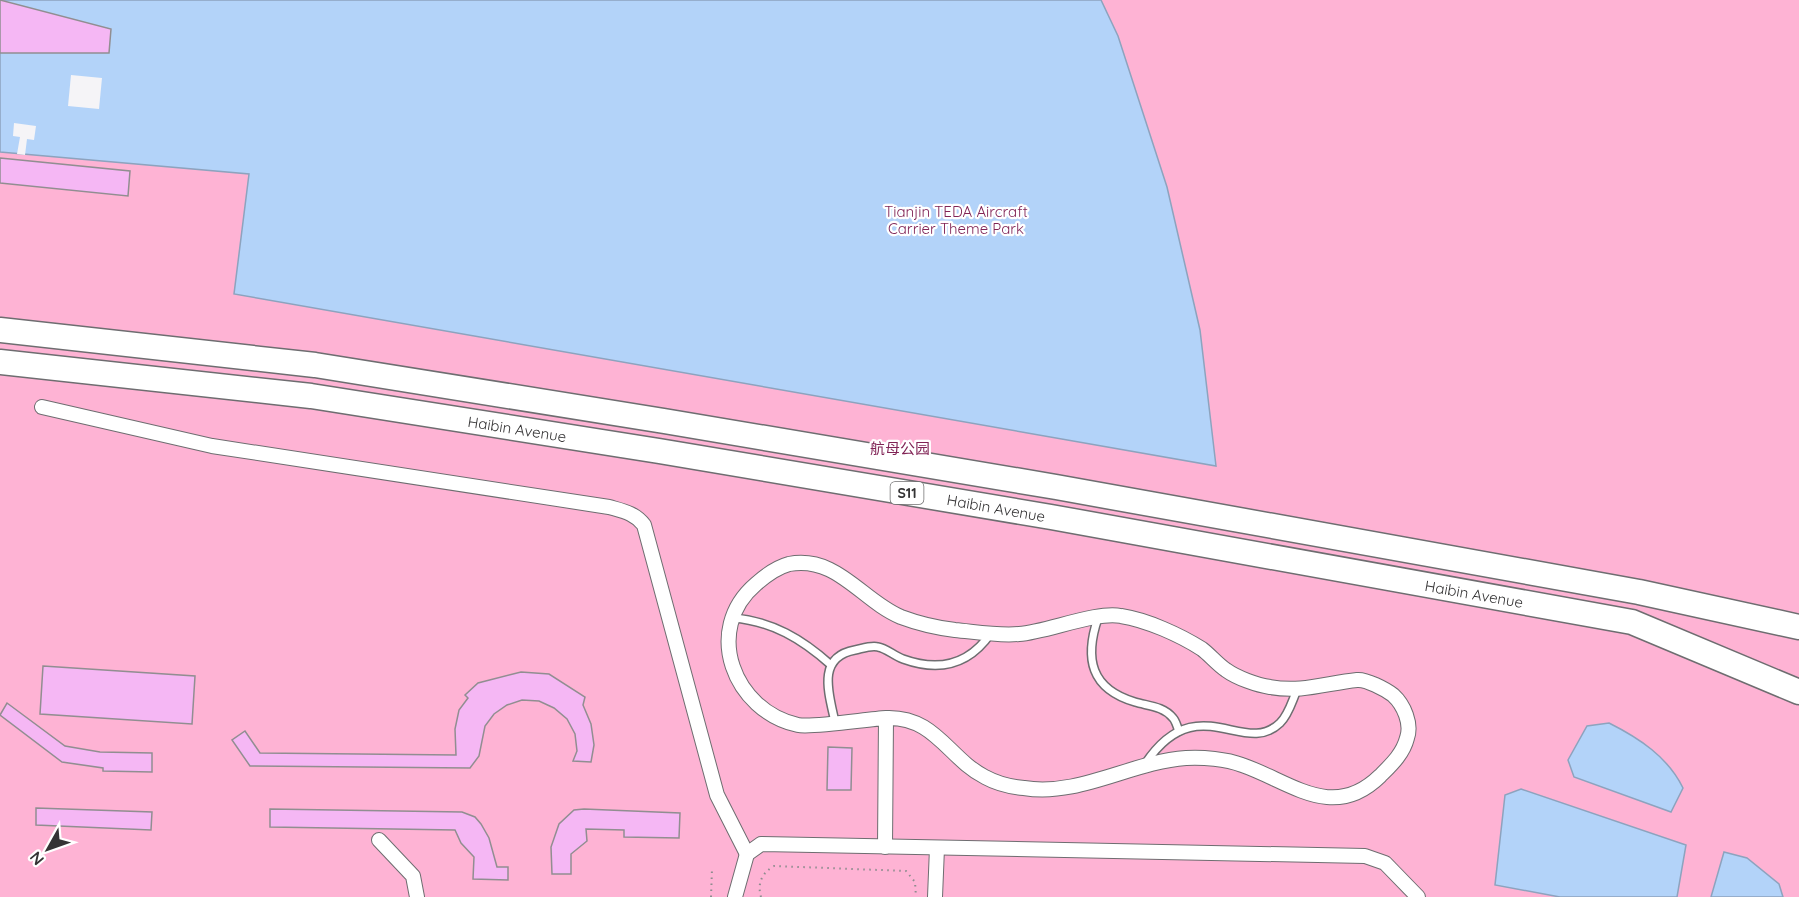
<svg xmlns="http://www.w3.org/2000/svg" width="1799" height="897" viewBox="0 0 1799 897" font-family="Quicksand,'Noto Sans SC',sans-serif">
<rect width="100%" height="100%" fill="#f5f4f7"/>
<rect fill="#feb3d4" x="0" y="0" width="1799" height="897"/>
<g fill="#b3d3f9" stroke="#8da3be" stroke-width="1.5">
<polygon points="0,0 1101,0 1118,36 1167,187 1200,330 1216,466 234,294 249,174 0,152"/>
<path d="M 1609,723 C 1639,738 1668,757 1683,788 L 1671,812 L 1574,777 L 1568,760 L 1587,726 Z"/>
<polygon points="1521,789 1686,845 1677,897 1560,897 1495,885 1505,795"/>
<polygon points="1724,852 1747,858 1779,884 1783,897 1711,897"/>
</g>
<g fill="#f5f4f7">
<polygon points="71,75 102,78 99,109 68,106"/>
<polygon points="14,123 36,126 34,140 27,139 25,155 17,154 20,137 13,136"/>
</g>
<g fill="#f5b7f4" stroke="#918e91" stroke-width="1.5">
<polygon points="0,0 111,29 109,53 0,53"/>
<polygon points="0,158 130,171 128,196 0,183"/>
<polygon points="43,666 195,676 192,724 40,714"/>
<polygon points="521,672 549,674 585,697 583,705 591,724 594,745 591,762 573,761 577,751 575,734 567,719 554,708 539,701 522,700 507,705 494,714 485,726 479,756 470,768 250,766 232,740 245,731 260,753 456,755 455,729 459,710 468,698 465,695 478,683"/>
<polygon points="7,703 65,746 100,752 152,753 152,772 103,771 103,768 62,762 0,715"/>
<polygon points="828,747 852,748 851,790 827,790"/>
<polygon points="36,808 152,812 151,830 36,825"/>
<polygon points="270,809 462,812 475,817 481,824 489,838 497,867 508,867 508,880 473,879 474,857 461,843 455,830 270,827"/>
<polygon points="584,809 680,813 679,838 624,837 624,830 586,829 587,841 571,854 571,874 552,874 551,847 559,824 574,810"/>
</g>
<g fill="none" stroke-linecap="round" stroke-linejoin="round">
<defs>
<g id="lane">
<path d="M 733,618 C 772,621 802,639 831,665"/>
<path d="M 1098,618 C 1084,659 1091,689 1135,702 C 1148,706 1163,706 1173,718 C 1176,721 1177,727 1179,731"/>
<path d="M 835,722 C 829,694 816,657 855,650 C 861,649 871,645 878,647 C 886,648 894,656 903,659 C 939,672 969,665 991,633"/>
<path d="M 1145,764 C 1197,686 1244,758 1280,723 C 1289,714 1292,701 1297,690"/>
</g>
<g id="street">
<path d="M 42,407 L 212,446 L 609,507 C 623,511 635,513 644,525 L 717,795 L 747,854"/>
<polyline points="379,840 413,876 417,897"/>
<path d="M 885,847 L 886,718 C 868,719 812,728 798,725 C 734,711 702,630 756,584 C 765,576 778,567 789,564 C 837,555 862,601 901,617 C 917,623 938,628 955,630 C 976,632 999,636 1019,634 C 1047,632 1096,611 1121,616 C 1147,620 1180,635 1202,649 C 1210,655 1217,664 1226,670 C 1237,678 1257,685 1270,687 C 1301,693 1327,683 1357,680 C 1366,679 1385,689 1393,695 C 1404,705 1412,724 1407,738 C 1403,754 1391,765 1380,776 C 1333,822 1291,782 1242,765 C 1226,759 1203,757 1186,758 C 1131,762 1079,797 1024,788 C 1012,787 996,783 985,777 C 948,758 935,716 886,718"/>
<polyline points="735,897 747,854 761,844 1365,856 1385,863 1418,897"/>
<polyline points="935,897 937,848"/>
</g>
<g id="highway">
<polyline points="0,330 315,365 664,421 1056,487 1639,592 1799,627"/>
<polyline points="0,362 311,396 659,451 1051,517 1632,622 1799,692"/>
</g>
</defs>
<use href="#lane" stroke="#6e6d70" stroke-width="10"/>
<use href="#street" stroke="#6e6d70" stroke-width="16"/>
<use href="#highway" stroke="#6e6d70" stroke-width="27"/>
<g stroke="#8d8c8e" stroke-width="2" stroke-dasharray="1.5 4.5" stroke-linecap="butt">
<polyline points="711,897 712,869"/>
<path d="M 761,897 C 757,883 762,873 774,866 L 906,871 L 915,882 L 916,897"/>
</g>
<use href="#lane" stroke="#fff" stroke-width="7"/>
<use href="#street" stroke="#fff" stroke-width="14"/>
<use href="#highway" stroke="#fff" stroke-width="24"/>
</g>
<g text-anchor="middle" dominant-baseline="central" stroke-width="4.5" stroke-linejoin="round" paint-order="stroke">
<rect fill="#fff" stroke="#717071" stroke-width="1.5" x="890.5" y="482" width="33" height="22" rx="4.5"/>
<g font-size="14" font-weight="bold" fill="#343334">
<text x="907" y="493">S11</text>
</g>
<g font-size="15" fill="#812456" stroke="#fff">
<text x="956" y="211">Tianjin TEDA Aircraft<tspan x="956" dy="17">Carrier Theme Park</tspan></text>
<text x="900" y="448">航母公园</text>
</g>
<g font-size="15" fill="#343334" stroke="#fff">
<text transform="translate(517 429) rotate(9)">Haibin Avenue</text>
<text transform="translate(996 508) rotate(10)">Haibin Avenue</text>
<text transform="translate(1474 594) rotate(10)">Haibin Avenue</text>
</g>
</g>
<g transform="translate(48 849) rotate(230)" stroke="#ffffff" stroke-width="4.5" paint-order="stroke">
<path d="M0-4.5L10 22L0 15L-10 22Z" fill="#343334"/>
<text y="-9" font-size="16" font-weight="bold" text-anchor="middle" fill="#343334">N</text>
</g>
</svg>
